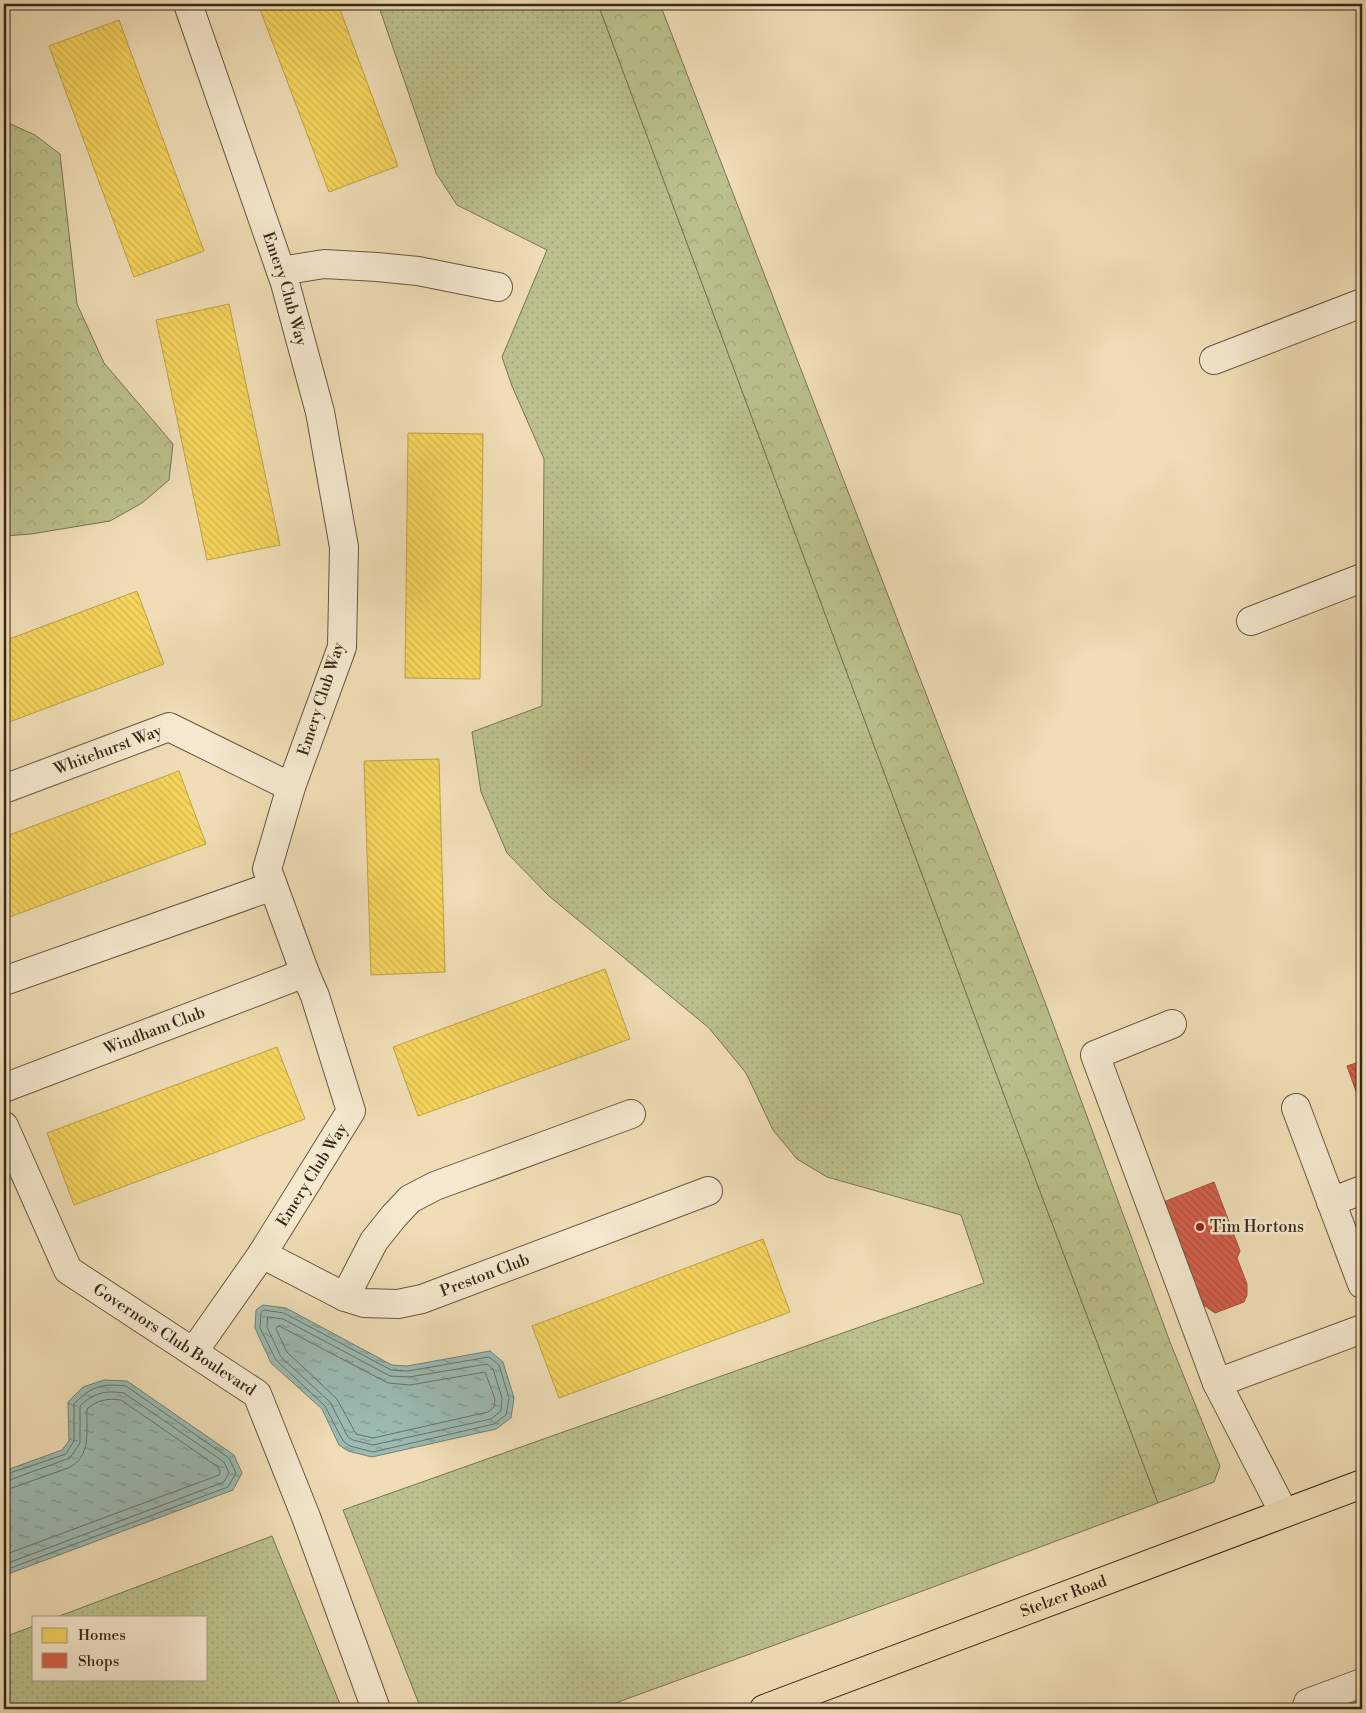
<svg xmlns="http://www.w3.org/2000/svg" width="1366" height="1713" viewBox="0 0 1366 1713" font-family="'Libre Bodoni',serif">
<defs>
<pattern id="grass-dots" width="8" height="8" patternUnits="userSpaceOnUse" patternTransform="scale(1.25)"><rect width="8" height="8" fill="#bbc08c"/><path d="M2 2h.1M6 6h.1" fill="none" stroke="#a1a578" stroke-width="1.8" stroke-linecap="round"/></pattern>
<pattern id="forest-crowns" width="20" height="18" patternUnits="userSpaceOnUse" patternTransform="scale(1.25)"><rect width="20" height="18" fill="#bbc08c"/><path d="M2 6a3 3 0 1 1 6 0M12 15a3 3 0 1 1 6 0" fill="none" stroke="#a1a578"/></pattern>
<pattern id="water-ripples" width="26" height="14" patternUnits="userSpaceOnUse" patternTransform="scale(1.25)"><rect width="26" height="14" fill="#9bbbb3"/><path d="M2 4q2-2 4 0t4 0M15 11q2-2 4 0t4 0" fill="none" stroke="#7f9891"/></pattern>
<pattern id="homes-back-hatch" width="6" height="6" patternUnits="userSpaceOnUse" patternTransform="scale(1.25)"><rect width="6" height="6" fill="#f6d55c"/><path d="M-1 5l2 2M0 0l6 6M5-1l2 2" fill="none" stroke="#d4b74f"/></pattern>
<pattern id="shops-back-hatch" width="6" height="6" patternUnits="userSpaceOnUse" patternTransform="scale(1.25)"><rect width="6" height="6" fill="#d6604d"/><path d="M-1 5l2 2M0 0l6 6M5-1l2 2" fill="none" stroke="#ae4f3f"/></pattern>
</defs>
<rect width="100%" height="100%" fill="#f0ddb5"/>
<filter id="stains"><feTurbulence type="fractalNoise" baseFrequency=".004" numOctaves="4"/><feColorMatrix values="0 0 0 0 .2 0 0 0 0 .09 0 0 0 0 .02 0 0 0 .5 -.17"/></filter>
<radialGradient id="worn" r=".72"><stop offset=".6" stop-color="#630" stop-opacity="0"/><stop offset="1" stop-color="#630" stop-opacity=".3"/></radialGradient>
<g fill="url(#grass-dots)" stroke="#787453">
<polygon points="378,4 598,4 1041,1194 1158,1503 901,1599 599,1709 421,1709 343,1510 984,1283 961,1215 827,1177 797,1159 773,1130 746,1073 709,1028 549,896 507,853 481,792 472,732 542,706 544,459 512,386 502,357 547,250 457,205 436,173"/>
<polygon points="272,1536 342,1709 4,1709 4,1637 34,1626 34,1679 206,1679 206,1617 57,1617"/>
</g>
<g fill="url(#forest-crowns)" stroke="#787453">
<polygon points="598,4 660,4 1046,1005 1170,1342 1220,1466 1214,1482 1158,1503 1041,1194"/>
<polygon points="4,121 35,135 60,154 77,304 104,363 173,444 169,480 142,503 110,521 31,534 4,536"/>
</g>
<g fill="url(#water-ripples)" stroke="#728176">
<polygon points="263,1305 286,1308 392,1365 407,1366 490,1351 503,1362 514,1398 511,1418 496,1429 372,1457 348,1451 339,1445 322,1409 271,1363 255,1328 256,1310"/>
<polygon points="104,1380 127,1381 234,1455 242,1473 233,1490 8,1574 4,1574 4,1471 62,1450 69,1441 68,1402 83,1387"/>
</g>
<g fill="url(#homes-back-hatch)" stroke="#bca148">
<polygon points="258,4 338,4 398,166 329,192"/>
<polygon points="119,20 204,251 134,277 49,46"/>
<polygon points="229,304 280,545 207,560 156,320"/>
<polygon points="408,433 483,434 480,679 405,678"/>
<polygon points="137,591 164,664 4,724 4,641"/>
<polygon points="439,759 445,972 371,975 364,761"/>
<polygon points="179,771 206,844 4,919 4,837"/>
<polygon points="605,969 630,1039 418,1116 393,1047"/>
<polygon points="277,1047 305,1119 74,1205 47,1133"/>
<polygon points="763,1239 790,1312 559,1398 532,1326"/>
</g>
<g fill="url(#shops-back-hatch)" stroke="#a6503e">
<polygon points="1362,1061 1362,1108 1347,1066"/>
<polygon points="1214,1182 1240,1251 1237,1258 1247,1284 1247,1295 1244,1302 1215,1313 1198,1301 1161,1203"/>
</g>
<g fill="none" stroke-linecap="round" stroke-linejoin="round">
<g stroke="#687266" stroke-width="1">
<polygon points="264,1310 284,1313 391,1370 408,1371 489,1357 499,1365 509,1398 506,1415 494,1424 373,1452 350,1446 343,1441 325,1406 276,1360 260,1328 261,1313"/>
<polygon points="268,1317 283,1319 390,1376 409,1377 487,1364 493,1369 502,1398 501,1411 491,1419 373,1445 353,1440 348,1437 330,1402 281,1357 267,1327"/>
<polygon points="279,1326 388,1383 410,1385 485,1372 495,1399 494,1407 488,1412 373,1438 356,1434 337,1399 287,1352 276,1329"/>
<path d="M 4,1475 L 66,1454 L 74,1441 L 74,1404 C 90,1387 102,1383 126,1386 L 229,1458 L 236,1473 L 228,1487 L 8,1569 L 4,1569"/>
<path d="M 4,1482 L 70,1458 L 80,1443 L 80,1406 C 93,1393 106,1390 124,1393 L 224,1462 L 229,1473 L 224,1482 L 8,1563 L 4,1563"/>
<path d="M 4,1489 L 12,1488 L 68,1468 C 92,1457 86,1431 87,1409 C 97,1400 108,1398 121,1400 L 218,1467 L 220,1472 L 219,1475 L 4,1555"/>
</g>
<defs>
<g id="minor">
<path id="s1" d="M 188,4 L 285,283 L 320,412 L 344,547 L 342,647 L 291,787 L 267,869 L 305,973 L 315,996 L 351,1111 L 262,1254 L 194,1351"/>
<polyline points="281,271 324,264 377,267 418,271 498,287"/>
<polyline points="1214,360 1362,303"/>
<polyline points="1251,621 1362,578"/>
<path id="s2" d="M 4,789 L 169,727 L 291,787"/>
<polyline points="4,981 273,886"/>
<polyline points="1172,1024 1095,1055 1217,1383 1284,1513"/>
<path id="s3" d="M 4,1088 L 305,973"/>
<polyline points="1296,1108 1362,1284"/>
<path id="s4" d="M 4,1126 L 68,1270 L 257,1394 L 306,1517 L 376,1709"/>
<polyline points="1331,1202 1362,1190"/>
<path id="s5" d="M 262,1254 L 345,1297 L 364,1303 L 398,1304 L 422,1299 L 708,1191"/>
<polyline points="345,1297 374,1241 394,1216 410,1199 435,1186 631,1114"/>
<polyline points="1217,1383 1362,1329"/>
<polyline points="1306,1709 1308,1703 1362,1683"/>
</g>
<g id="major">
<path id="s6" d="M 764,1709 L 1362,1484"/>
</g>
</defs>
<use href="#minor" stroke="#645641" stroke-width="30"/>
<use href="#major" stroke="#35291a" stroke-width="30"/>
<use href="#minor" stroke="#f5e9cf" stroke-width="28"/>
<use href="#major" stroke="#f0ddb5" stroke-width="28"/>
</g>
<circle fill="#8f2418" stroke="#f5e9cf" stroke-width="2" cx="1200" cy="1227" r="5"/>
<g text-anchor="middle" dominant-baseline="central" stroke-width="5" stroke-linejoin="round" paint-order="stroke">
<g font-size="16" fill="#35291a" stroke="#f5e9cf">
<text stroke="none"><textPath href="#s1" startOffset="301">Emery Club Way</textPath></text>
<text transform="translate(321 699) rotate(-72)">Emery Club Way</text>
<text stroke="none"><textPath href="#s2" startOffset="111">Whitehurst Way</textPath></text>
<text stroke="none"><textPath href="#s3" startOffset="161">Windham Club</textPath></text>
<text transform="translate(312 1175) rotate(-58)">Emery Club Way</text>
<text stroke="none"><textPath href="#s5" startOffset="239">Preston Club</textPath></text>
<text stroke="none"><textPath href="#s4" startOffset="285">Governors Club Boulevard</textPath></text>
<text stroke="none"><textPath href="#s6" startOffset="320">Stelzer Road</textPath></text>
</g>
<g font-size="16" fill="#35291a" stroke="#f5e9cf" text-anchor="start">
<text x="1210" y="1227">Tim Hortons</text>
</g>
</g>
<rect width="1366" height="1713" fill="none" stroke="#f0ddb5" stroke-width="20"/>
<rect x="5" y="5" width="1356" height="1703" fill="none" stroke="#35291a" stroke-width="2.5"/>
<rect x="10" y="10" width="1346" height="1693" fill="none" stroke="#35291a"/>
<rect x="32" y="1616" width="175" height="65" fill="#f5e9cf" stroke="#a89c87"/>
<rect x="42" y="1628" width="25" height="15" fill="#f6d55c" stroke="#a89c87"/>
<text x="78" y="1640" font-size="15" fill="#35291a">Homes</text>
<rect x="42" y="1653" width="25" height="15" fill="#d6604d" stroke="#a89c87"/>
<text x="78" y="1666" font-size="15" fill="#35291a">Shops</text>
<rect width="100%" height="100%" filter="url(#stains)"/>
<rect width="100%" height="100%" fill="url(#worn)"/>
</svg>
